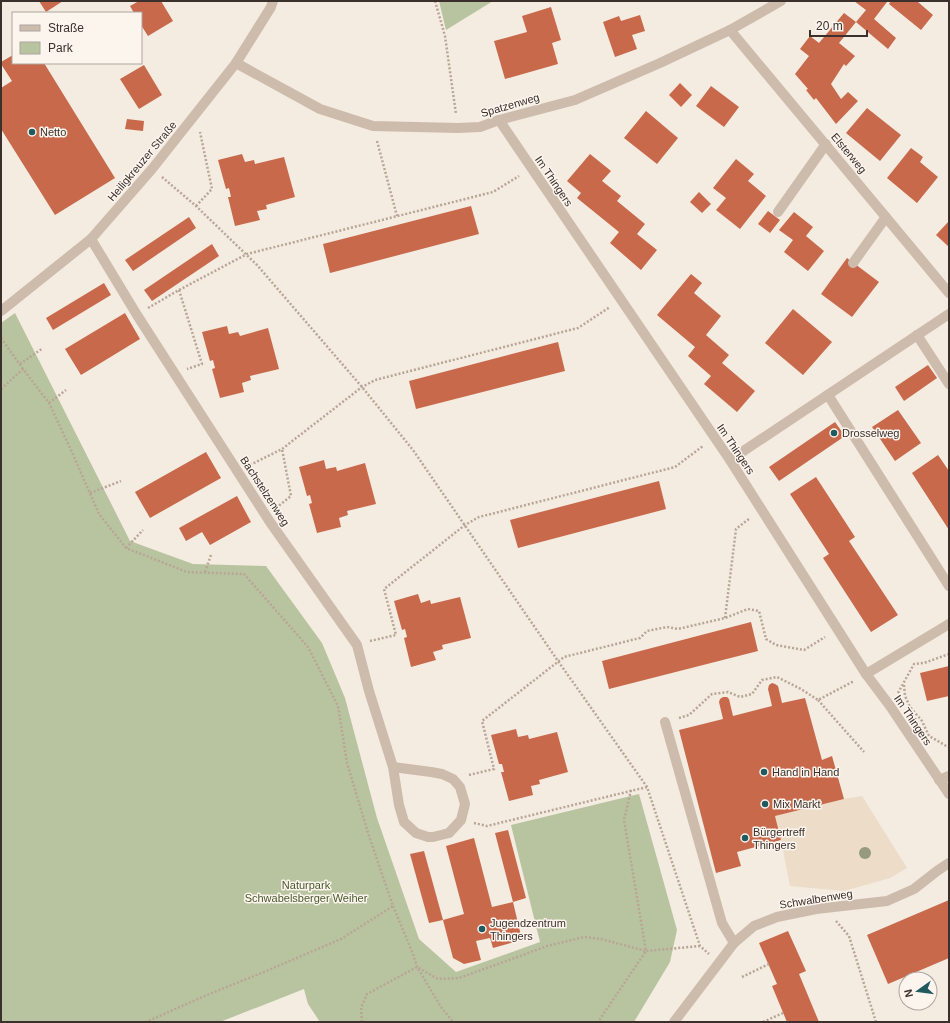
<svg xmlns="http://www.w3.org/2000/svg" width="950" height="1023" viewBox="0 0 950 1023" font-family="Helvetica,sans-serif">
<rect width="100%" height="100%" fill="#f4ebe1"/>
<g fill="#b8c4a0">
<polygon points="439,1 493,1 446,30"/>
<polygon points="15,313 130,541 193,564 266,566 322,643 345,698 377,818 419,939 456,972 540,942 511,825 639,794 677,930 670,962 634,1022 320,1022 308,1004 304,989 220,1022 1,1022 1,323"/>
</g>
<polygon fill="#ecdcc8" points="862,796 907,868 890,878 844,891 790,886 781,840 775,816 844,799"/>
<g fill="#c8694b">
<polygon points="39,1 63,1 46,12"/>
<polygon points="139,1 161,1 173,21 148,36 141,25 141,13 134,13 130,6"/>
<polygon points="854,1 886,1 887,2 874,19 896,38 888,49 856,22 839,43 855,56 846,66 844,64 831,84 841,99 848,92 858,101 836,124 816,98 814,100 806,90 808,89 795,74 809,56 800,49 810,36 819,43 844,13 856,22 866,10"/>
<polygon points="891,1 918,1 918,2 933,15 921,30 889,4"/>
<polygon points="551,7 561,40 552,43 558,64 505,79 494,41 527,32 522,16"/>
<polygon points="640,15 645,31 632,35 637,49 615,57 603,22 619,16 621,21"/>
<polygon points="13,55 13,63 44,63 115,178 55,215 1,129 1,88 12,81 1,64 1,62"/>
<polygon points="144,65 162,95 139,109 120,79"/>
<polygon points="680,83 692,95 681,107 669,95"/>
<polygon points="711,86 739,107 724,127 696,106"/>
<polygon points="867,108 901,135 880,161 846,133"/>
<polygon points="646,111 678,138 657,164 624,138"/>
<polygon points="127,119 144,121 143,131 125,129"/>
<polygon points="911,148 923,157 920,162 938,177 917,203 887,178"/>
<polygon points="242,154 245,162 254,160 255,164 284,157 295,197 266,205 267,209 257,211 260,220 235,226 228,197 231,197 229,188 226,189 218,160"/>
<polygon points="590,154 611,171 602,181 621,196 617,201 645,224 637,234 657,250 641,270 610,243 619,232 577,198 581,193 567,181"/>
<polygon points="736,159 754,174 748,181 766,196 740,229 716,210 726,198 713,188"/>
<polygon points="699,192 711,204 702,213 690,202"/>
<polygon points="471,206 479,234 330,273 323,244"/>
<polygon points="768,211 780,220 770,233 758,224"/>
<polygon points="794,212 813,227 806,236 824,251 808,271 784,252 793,240 779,230"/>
<polygon points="189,217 196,228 133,271 125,260"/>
<polygon points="949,221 949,247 936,235"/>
<polygon points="212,244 219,256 152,301 144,290"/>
<polygon points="847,258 879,282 852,317 821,294"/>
<polygon points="691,274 702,283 694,293 721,316 706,335 729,355 722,363 755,391 737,412 704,384 711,376 688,356 695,347 657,315"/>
<polygon points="104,283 111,295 53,330 46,318"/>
<polygon points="793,309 832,342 803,375 765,343"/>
<polygon points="125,313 140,339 81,375 65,349"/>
<polygon points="227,326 229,334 238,332 240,336 268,328 279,369 250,376 251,380 242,383 244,392 220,398 212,369 215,368 213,360 210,361 202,332"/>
<polygon points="558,342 565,371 416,409 409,381"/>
<polygon points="928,365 937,378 904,401 895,387"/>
<polygon points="898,410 921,443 895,461 872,427"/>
<polygon points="835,422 845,436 779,481 769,467"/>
<polygon points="206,452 221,478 150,518 135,492"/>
<polygon points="938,455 949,471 949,530 912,473"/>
<polygon points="324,460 326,469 336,467 337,471 365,463 376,504 347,511 348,515 339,518 341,527 317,533 309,504 312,503 310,495 307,496 299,467"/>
<polygon points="816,477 855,537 849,541 898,615 871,632 823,558 829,554 790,494"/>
<polygon points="659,481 666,509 518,548 510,520"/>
<polygon points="237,496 251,522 210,545 202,532 186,541 179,528"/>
<polygon points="418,594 421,603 430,600 431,604 460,597 471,638 442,645 443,649 433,652 436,660 411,667 404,638 407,637 405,629 402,630 394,601"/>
<polygon points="751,622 758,651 609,689 602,661"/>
<polygon points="949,666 949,696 927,701 920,673"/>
<polygon points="772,683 775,684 778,686 782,703 805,698 822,760 832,756 844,799 775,816 781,840 737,852 741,866 716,873 679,730 723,719 719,702 720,699 723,697 727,697 729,699 733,716 772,706 768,689 769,685"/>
<polygon points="516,729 518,737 528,735 529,739 557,732 568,772 539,780 540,784 531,786 533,795 509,801 501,772 504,772 502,764 499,764 491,735"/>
<polygon points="508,830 526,898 513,902 522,940 493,948 490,938 476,941 481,960 464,964 453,958 443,920 464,914 446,846 474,838 492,907 513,902 495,833"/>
<polygon points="424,851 443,920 429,923 410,854"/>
<polygon points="949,900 949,958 888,984 867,935"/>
<polygon points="788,931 806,971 799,974 819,1022 787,1022 772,986 777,984 759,943"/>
</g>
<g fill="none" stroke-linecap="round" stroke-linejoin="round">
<g stroke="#b9a596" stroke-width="2.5" stroke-dasharray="2 2" stroke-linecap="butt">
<polyline points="435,1 445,36 456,114"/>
<polyline points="377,141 397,216"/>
<polyline points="162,177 196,206 257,265 362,387 413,450 558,661 647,787 700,946 709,954"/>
<polyline points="196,206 212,189 200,132"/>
<polyline points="179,290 202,364 187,369"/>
<polyline points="148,308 179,290 247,254 493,192 519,176"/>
<polyline points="1,338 23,369"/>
<polyline points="20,364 43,348"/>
<polyline points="1,389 23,369 49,403 71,450 99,514 126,548 187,572 244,574 308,647 338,706 347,763 369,836 393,906 341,939 264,972 207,995 146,1022"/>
<polyline points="49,403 66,390"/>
<polyline points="250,465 282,449 362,387 375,380 578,328 610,307"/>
<polyline points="90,493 121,481"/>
<polyline points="276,508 291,496 282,449"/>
<polyline points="126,548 143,530"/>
<polyline points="205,572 211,555"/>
<polyline points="725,618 736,529 750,518"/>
<polyline points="370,641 396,635 384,589 465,525 479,517 675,467 703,446"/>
<polyline points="904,685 905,696 910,707 922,721 929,736 948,747 949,747"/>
<polyline points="898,693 914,664 924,663 949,654"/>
<polyline points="818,700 864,752"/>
<polyline points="679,718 689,715 712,694 728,692 740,697 752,694 762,680 777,677 801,689 818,700 854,681"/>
<polyline points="469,775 494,769 482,721 564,657 640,638 647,631 667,627 678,629 725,618 748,609 759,611 766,639 776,645 804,650 825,637"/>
<polyline points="631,790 624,820 646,951 700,946"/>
<polyline points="474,823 487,826 647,787"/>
<polyline points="393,906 413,954 417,967 441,1007 453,1022"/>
<polyline points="836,921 849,936 876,1022"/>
<polyline points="742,977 769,964"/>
<polyline points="362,1022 361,1008 367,994 417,967 438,979 459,978 523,955 547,946 584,937 601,939 646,951 598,1022"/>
<polyline points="763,1022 783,1013"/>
</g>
<g stroke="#cdbbac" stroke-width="10">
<polyline points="730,30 949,293"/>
<polyline points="236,63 320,109 373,126 458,128 480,127 499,120 575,100 660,63 730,30 781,1"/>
<polyline points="499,120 730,460 866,674 890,706 949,794"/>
<polyline points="778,212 826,144"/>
<polyline points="91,239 137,315 270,522 357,645 369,691 393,767 399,805 404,822 416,833 428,837 433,837 449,833 461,820 465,804 460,787 453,779 442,774 431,772 393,767"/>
<polyline points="853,263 886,217"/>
<polyline points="1,311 91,239 152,169 236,63 271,7 273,1"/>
<polyline points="917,335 949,384"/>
<polyline points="828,395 949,586"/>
<polyline points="730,460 949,314"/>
<polyline points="866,674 949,624"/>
<polyline points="665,722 722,923 734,943"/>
<polyline points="939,780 949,776"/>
<polyline points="674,1022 734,943 754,926 777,917 816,909 887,901 914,889 937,871 949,863"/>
</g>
</g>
<circle fill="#969b7f" cx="865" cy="853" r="6"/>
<g fill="#1f5a5e" stroke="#fbf5ee" stroke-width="1.5">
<circle cx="32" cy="132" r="4"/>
<circle cx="834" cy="433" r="4"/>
<circle cx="764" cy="772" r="4"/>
<circle cx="765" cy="804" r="4"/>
<circle cx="745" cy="838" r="4"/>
<circle cx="482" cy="929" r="4"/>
</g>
<g text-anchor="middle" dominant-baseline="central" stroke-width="3" stroke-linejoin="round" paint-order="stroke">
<g font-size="11" fill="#3b302b" stroke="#fbf5ee">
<text transform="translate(510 105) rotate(-16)">Spatzenweg</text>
<text transform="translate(849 153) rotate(50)">Elsterweg</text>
<text transform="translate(142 161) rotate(-50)">Heiligkreuzer Straße</text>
<text transform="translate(554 181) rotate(56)">Im Thingers</text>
<text transform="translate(736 449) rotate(56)">Im Thingers</text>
<text transform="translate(265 491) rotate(57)">Bachstelzenweg</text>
<text transform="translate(913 720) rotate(56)">Im Thingers</text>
<text transform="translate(816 899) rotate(-9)">Schwalbenweg</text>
</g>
<g font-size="11" fill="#3b302b" stroke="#fbf5ee" text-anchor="start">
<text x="40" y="132">Netto</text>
<text x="842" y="433">Drosselweg</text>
<text x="772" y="772">Hand in Hand</text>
<text x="773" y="804">Mix Markt</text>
<text x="753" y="832">Bürgertreff<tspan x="753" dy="13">Thingers</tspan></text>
<text x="490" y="923">Jugendzentrum<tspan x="490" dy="13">Thingers</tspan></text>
</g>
<g font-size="11" fill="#4a5a2e" stroke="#fbf5ee">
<text x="306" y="885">Naturpark<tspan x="306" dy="13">Schwabelsberger Weiher</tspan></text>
</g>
</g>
<rect width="950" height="1023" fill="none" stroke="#3b302b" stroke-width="4"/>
<rect x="12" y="12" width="130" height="52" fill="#fbf5ee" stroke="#aea6a0"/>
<rect x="20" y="25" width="20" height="6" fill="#cdbbac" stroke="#aea6a0"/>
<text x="48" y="32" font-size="12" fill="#3b302b">Straße</text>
<rect x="20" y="42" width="20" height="12" fill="#b8c4a0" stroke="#aea6a0"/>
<text x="48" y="52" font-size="12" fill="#3b302b">Park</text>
<g transform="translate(918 991) rotate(256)"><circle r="19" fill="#fbf5ee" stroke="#aea6a0"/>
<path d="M0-3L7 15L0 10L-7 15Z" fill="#1f5a5e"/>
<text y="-6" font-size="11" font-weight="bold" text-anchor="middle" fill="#3b302b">N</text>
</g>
<path d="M810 30v6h57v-6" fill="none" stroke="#3b302b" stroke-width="2"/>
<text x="816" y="30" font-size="12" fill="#3b302b" stroke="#fbf5ee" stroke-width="3" paint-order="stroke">20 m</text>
</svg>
